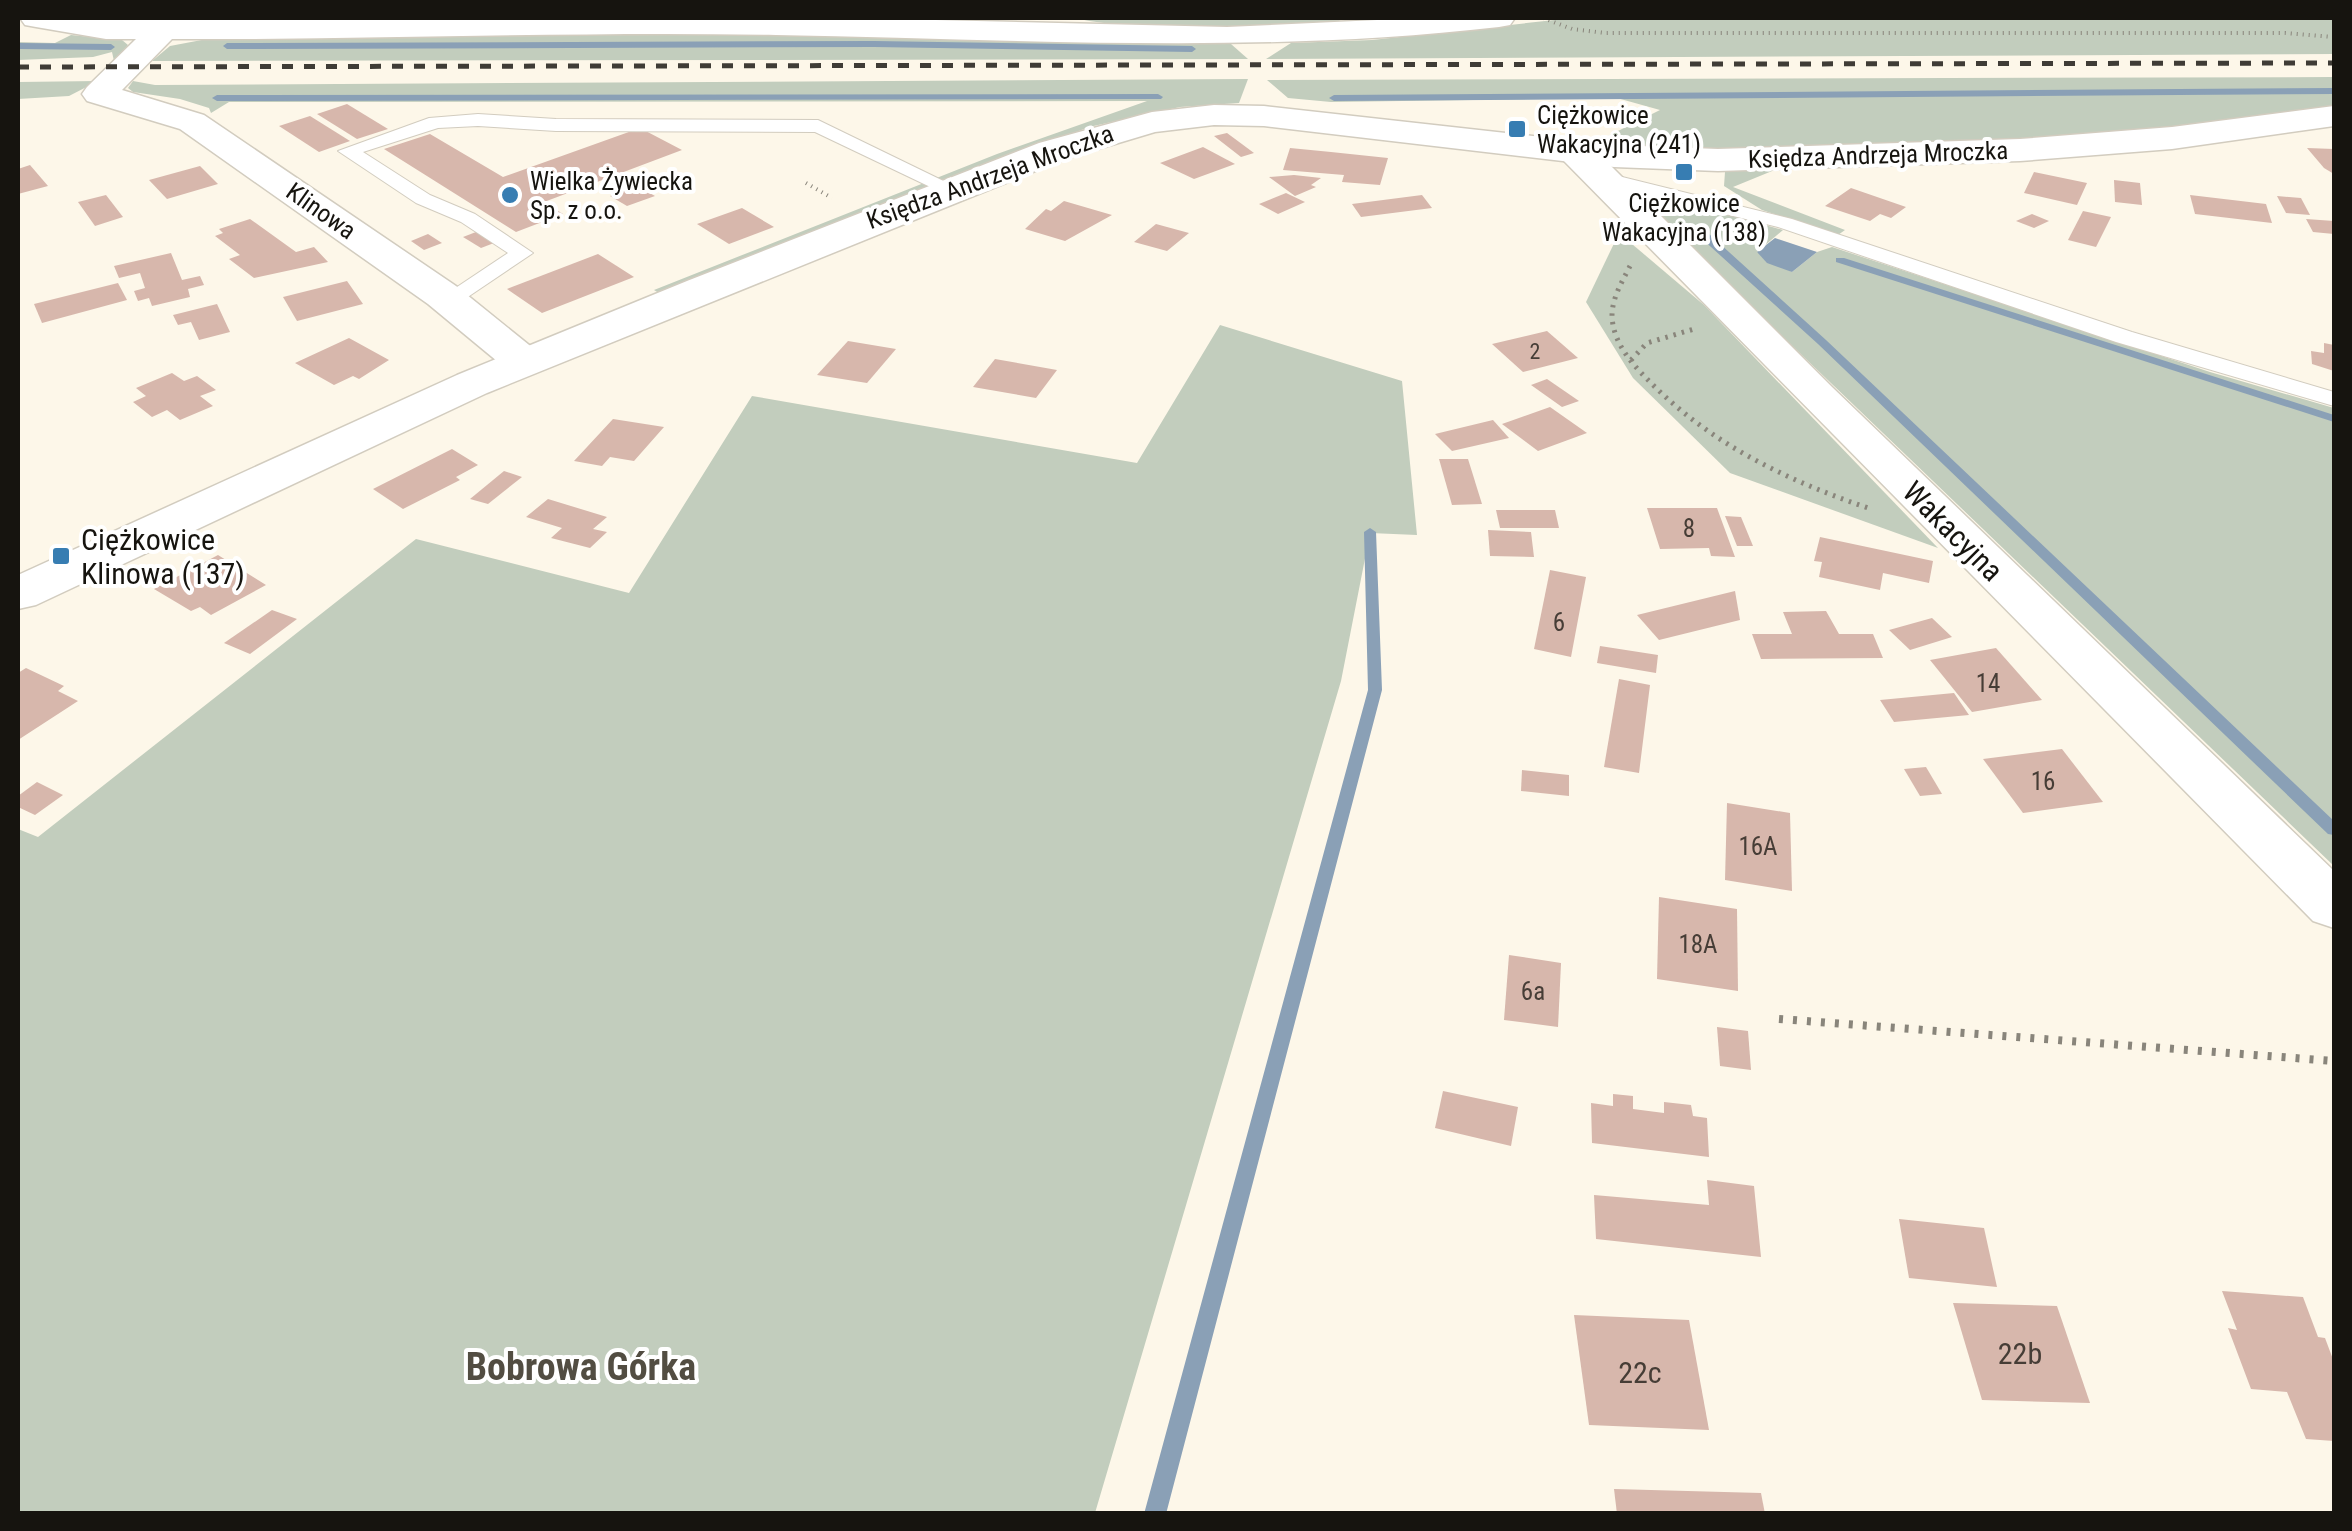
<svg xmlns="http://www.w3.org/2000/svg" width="2352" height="1531" viewBox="0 0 2352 1531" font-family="'Roboto Condensed',sans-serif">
<rect width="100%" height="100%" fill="#fdf7e9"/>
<g fill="#c2cdbd">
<path d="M 1074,18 L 1334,18 L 1341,21 C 1263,33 1151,34 1074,18 Z"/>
<polygon points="1573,18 2334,18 2334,54 1266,59 1291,43 1372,40"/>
<polygon points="629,34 915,35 1231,44 1248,59 152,61 170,46 207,39"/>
<polygon points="71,35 122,40 128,45 117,61 114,61 112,52 93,57 18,60 18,42 55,43"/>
<polygon points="2334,77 2334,107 2081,139 1962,145 1690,150 1596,142 1660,110 1617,98 1331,102 1288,98 1267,80"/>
<polygon points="1248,79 1239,103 1180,107 1089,127 662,295 654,290 997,154 1147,101 229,102 211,113 209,108 180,99 133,92 128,88 133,81 155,85"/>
<polygon points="98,81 69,96 18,99 18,82"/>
<polygon points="1734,169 1777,169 1733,187 1845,230 1838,235 1762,210 1724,186 1725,172"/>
<polygon points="1681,201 1783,230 1757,252 1792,272 1817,252 1832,247 2210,372 2334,408 2334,866 1658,217"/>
<polygon points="1619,233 1704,305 1938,548 1730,473 1633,378 1586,302"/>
<polygon points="1220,325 1402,381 1417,535 1370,533 1341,681 1095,1513 18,1513 18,829 38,837 416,539 629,593 752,396 1137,463"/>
</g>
<polygon fill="#8aa0b6" points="1775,238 1817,252 1792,272 1767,263 1757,252"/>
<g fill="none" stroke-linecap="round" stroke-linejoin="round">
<g fill="#8aa0b6" fill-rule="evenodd">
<polygon points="132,18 175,18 171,21 136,21"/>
<polygon points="199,18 251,18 247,21 203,21"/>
<polygon points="874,41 1192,46 1196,49 1192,52 874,47 227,49 223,46 227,43"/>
<polygon points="18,43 111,44 115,47 111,50 18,49"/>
<polygon points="2334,88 2334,94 1334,101 1329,98 1334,95"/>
<polygon points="1158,94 1163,97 1161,99 217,101 212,98 217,95"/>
<polygon points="1700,233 1708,233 1826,340 2334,821 2334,835 2328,834 1818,344 1700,237"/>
<polygon points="1836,258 1844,258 2334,415 2334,422 1836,262"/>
<polygon points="1370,528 1376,532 1382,690 1166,1514 1144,1514 1368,690 1364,532"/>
</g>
</g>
<g fill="#d7b7ac">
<polygon points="347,104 388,129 357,139 317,114"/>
<polygon points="310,116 350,141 319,152 279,126"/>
<polygon points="640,128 682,150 544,202 563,214 516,232 384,149 430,134 503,177"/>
<polygon points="1227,133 1254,153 1241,157 1214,136"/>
<polygon points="1203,147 1235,164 1194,179 1160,163"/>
<polygon points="1290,148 1331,152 1388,158 1380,185 1342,182 1344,175 1283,170"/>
<polygon points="2307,148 2334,149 2334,174 2324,168"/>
<polygon points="30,165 48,186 18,194 18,169"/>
<polygon points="200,166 218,184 167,199 149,180"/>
<polygon points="2034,172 2087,183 2077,205 2024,193"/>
<polygon points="1294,175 1321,178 1311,185 1316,187 1295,196 1269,177"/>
<polygon points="2114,180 2140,183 2142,205 2115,202"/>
<polygon points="637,186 655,196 627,206 610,196"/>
<polygon points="1851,188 1906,207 1891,218 1880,214 1870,221 1825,206"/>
<polygon points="1286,193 1305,202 1278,214 1259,204"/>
<polygon points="106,195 123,217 95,226 78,202"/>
<polygon points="1422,195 1432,208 1361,217 1352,204"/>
<polygon points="2190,195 2266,204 2272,223 2195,214"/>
<polygon points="2277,196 2301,198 2310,215 2286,213"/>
<polygon points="1064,201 1112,215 1065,241 1025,229 1046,209 1051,211"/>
<polygon points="742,208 774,227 729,244 697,224"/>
<polygon points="2083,211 2111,217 2096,247 2068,240"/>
<polygon points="2032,214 2049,221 2034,228 2016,221"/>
<polygon points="250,219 296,252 314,247 328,262 254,278 229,259 240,255 215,236 223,233 219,229"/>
<polygon points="2306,219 2334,221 2334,234 2313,232"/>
<polygon points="1156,224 1189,233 1167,251 1134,242"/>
<polygon points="476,232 494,243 481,248 463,237"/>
<polygon points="428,234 442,243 424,250 411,241"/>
<polygon points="171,253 182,280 200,276 204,285 188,289 190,297 152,306 149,298 138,301 134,291 145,288 140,273 119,278 114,266"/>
<polygon points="598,254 634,277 542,313 507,289"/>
<polygon points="347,281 363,304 297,321 283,297"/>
<polygon points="118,283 127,300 42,323 34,304"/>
<polygon points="217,304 230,332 199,340 191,322 178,325 173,315"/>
<polygon points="1547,331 1578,358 1523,372 1492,344"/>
<polygon points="349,338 389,360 359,379 353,376 334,385 295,363"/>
<polygon points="848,341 896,349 867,383 817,375"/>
<polygon points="2324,343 2334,345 2334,371 2312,364 2311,351 2324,353"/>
<polygon points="995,359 1057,370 1036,398 973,387"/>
<polygon points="172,373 184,381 197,376 216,390 200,396 213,406 180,420 167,410 152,417 133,402 146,396 136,388"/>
<polygon points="1547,379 1579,401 1562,407 1531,385"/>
<polygon points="1550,407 1587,433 1538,451 1502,424"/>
<polygon points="613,419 664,427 634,461 610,457 602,466 574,461"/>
<polygon points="1493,420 1509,438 1452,451 1435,434"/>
<polygon points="452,449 478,465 456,477 460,480 403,509 373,489"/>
<polygon points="1439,459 1468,459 1482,504 1452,505"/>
<polygon points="504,471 522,477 488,504 470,499"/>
<polygon points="548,499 607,517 593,529 607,532 590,548 551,538 562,528 526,517"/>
<polygon points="1647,508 1717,508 1735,557 1711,556 1709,548 1660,549"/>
<polygon points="1496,510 1555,510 1559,528 1500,528"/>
<polygon points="1725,516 1741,517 1753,546 1737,546"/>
<polygon points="1488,530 1531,532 1534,557 1490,556"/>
<polygon points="1820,537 1933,561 1929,583 1883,573 1880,590 1819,577 1822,562 1814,561"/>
<polygon points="218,555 266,585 211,615 200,607 191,611 154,589"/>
<polygon points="1550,570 1586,577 1571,657 1534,649"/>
<polygon points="1735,591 1740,620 1659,640 1637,615"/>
<polygon points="272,610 297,619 250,654 224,643"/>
<polygon points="1826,611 1839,634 1873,634 1883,658 1761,659 1752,634 1792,634 1783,612"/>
<polygon points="1932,618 1952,637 1910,650 1889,630"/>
<polygon points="1600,646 1658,655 1656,673 1597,663"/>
<polygon points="1996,648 2042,700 1972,712 1930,660"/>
<polygon points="26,668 64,686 58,691 78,701 18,740 18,673"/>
<polygon points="1619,679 1650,685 1639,773 1604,767"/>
<polygon points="1954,693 1969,715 1894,722 1880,700"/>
<polygon points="2062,749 2103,802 2023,813 1983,759"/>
<polygon points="1926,767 1942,794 1920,796 1904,769"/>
<polygon points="1522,770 1569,775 1569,796 1521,791"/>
<polygon points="37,782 63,795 35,815 18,807 18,796"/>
<polygon points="1727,803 1790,813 1792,891 1725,880"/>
<polygon points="1659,897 1737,909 1738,991 1657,979"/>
<polygon points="1509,955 1561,963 1558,1027 1504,1020"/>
<polygon points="1717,1027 1748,1031 1751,1070 1720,1066"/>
<polygon points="1443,1091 1518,1107 1511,1146 1435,1128"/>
<polygon points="1613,1094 1633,1096 1633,1109 1664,1113 1664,1102 1691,1105 1693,1116 1707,1118 1709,1157 1592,1143 1591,1103 1613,1106"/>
<polygon points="1707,1180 1754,1186 1761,1257 1596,1239 1594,1195 1709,1205"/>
<polygon points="1899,1219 1984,1228 1997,1287 1909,1278"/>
<polygon points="2222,1291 2303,1297 2318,1337 2325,1338 2334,1362 2334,1441 2306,1439 2287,1392 2251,1389 2228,1328 2237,1330"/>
<polygon points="1953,1303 2057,1306 2090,1403 1982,1400"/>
<polygon points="1574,1315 1689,1320 1709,1430 1589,1425"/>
<polygon points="1614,1489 1761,1493 1765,1514 1617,1514"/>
</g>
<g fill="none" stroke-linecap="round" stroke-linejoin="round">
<defs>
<g id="lane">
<polygon points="478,114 556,119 818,120 962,190 952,196 945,194 815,132 556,131 478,126 438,128 363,152 430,195 475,214 533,253 450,309 442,307 439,302 442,297 508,253 461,222 416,203 338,151 429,118"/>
<polygon points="1602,172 1792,219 2132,332 2334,392 2334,406 2116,342 1778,227 1595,182 1592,178"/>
</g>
<g id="street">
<path d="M 20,18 L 853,18 L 1227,27 L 1420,18 L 1515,18 L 1510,25 L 1499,27 C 1257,55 1018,39 776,35 C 574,31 373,40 172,39 L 122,90 L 204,115 L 456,286 L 539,353 L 545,362 L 539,371 L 524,375 L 509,371 L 428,304 L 180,129 L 87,101 L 82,94 L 87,87 L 136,39 L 106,39 L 36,27 L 25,25 Z"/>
<polygon points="1576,141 1589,144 1832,387 2334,871 2334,928 2313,921 1563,160 1558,152 1563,144"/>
</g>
<polygon id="secondary" points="1214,105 1264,106 1614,145 1718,149 2020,139 2172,127 2334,106 2334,126 2172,149 2020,161 1718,171 1614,167 1264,126 1214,125 1155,132 1065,159 487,393 36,605 18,609 18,575 457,375 687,281 1039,143 1152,112"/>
</defs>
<use href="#lane" stroke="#d2ccbf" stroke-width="2"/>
<use href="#street" stroke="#d2ccbf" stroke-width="3"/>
<use href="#secondary" stroke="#d2ccbf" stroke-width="3"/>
<g stroke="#89857b" stroke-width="4" stroke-dasharray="1 5" stroke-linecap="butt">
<polyline points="1543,18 1572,29 1605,33 2285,33 2334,37"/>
<polyline points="806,183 832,198"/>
</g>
<g stroke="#89857b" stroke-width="5" stroke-dasharray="2.5 6" stroke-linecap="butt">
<path d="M 1630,266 C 1622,282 1612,298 1612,316 C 1613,343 1632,364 1650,382 C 1711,444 1786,480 1868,508"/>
<polyline points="1631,360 1647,343 1694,329"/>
</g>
<polyline stroke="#89857b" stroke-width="8" stroke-dasharray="4 10" stroke-linecap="butt" points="1779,1019 2334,1061"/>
<use href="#lane" fill="#fff" fill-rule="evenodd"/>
<use href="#street" fill="#fff" fill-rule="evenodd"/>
<use href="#secondary" fill="#fff" fill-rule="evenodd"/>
<polyline stroke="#3f3c36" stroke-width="5" stroke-dasharray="11 11" stroke-linecap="butt" points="18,67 2334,63"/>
</g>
<g fill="#377db2" stroke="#fff" stroke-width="4">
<rect x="1507" y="119" width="20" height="20" rx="5"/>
<rect x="1674" y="162" width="20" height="20" rx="5"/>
<circle cx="510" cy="195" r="10"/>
<rect x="51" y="546" width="20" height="20" rx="5"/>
</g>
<g text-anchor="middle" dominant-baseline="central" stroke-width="8" stroke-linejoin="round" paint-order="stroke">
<g font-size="22" fill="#463d36">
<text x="1535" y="351">2</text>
</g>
<g font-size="25" fill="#16140f" stroke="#fff" text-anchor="start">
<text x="1537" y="115">Ciężkowice<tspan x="1537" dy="29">Wakacyjna (241)</tspan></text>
<text x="530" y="181">Wielka Żywiecka<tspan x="530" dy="29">Sp. z o.o.</tspan></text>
<text x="1684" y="203" text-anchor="middle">Ciężkowice<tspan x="1684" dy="29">Wakacyjna (138)</tspan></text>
</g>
<g font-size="25" fill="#16140f" stroke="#fff">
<text transform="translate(1878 155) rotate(-2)">Księdza Andrzeja Mroczka</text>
<text transform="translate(990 177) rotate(-20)">Księdza Andrzeja Mroczka</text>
<text transform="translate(321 211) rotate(35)">Klinowa</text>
</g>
<g font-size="25" fill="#463d36">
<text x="1689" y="528">8</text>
<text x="1559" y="622">6</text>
<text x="1988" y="683">14</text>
<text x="2043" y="781">16</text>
<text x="1758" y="846">16A</text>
<text x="1698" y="944">18A</text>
<text x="1533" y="991">6a</text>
</g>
<g font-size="30" fill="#16140f" stroke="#fff">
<text transform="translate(1953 531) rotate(45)">Wakacyjna</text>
</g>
<g font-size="30" fill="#16140f" stroke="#fff" text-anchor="start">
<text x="81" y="539">Ciężkowice<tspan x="81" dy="34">Klinowa (137)</tspan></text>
</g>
<g font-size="30" fill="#463d36">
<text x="2020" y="1353">22b</text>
<text x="1640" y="1372">22c</text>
</g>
<g font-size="38" font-weight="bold" fill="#524d42" stroke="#fff">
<text x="581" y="1367">Bobrowa Górka</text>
</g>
</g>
<rect width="2352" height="1531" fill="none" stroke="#16140f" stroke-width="40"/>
</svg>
